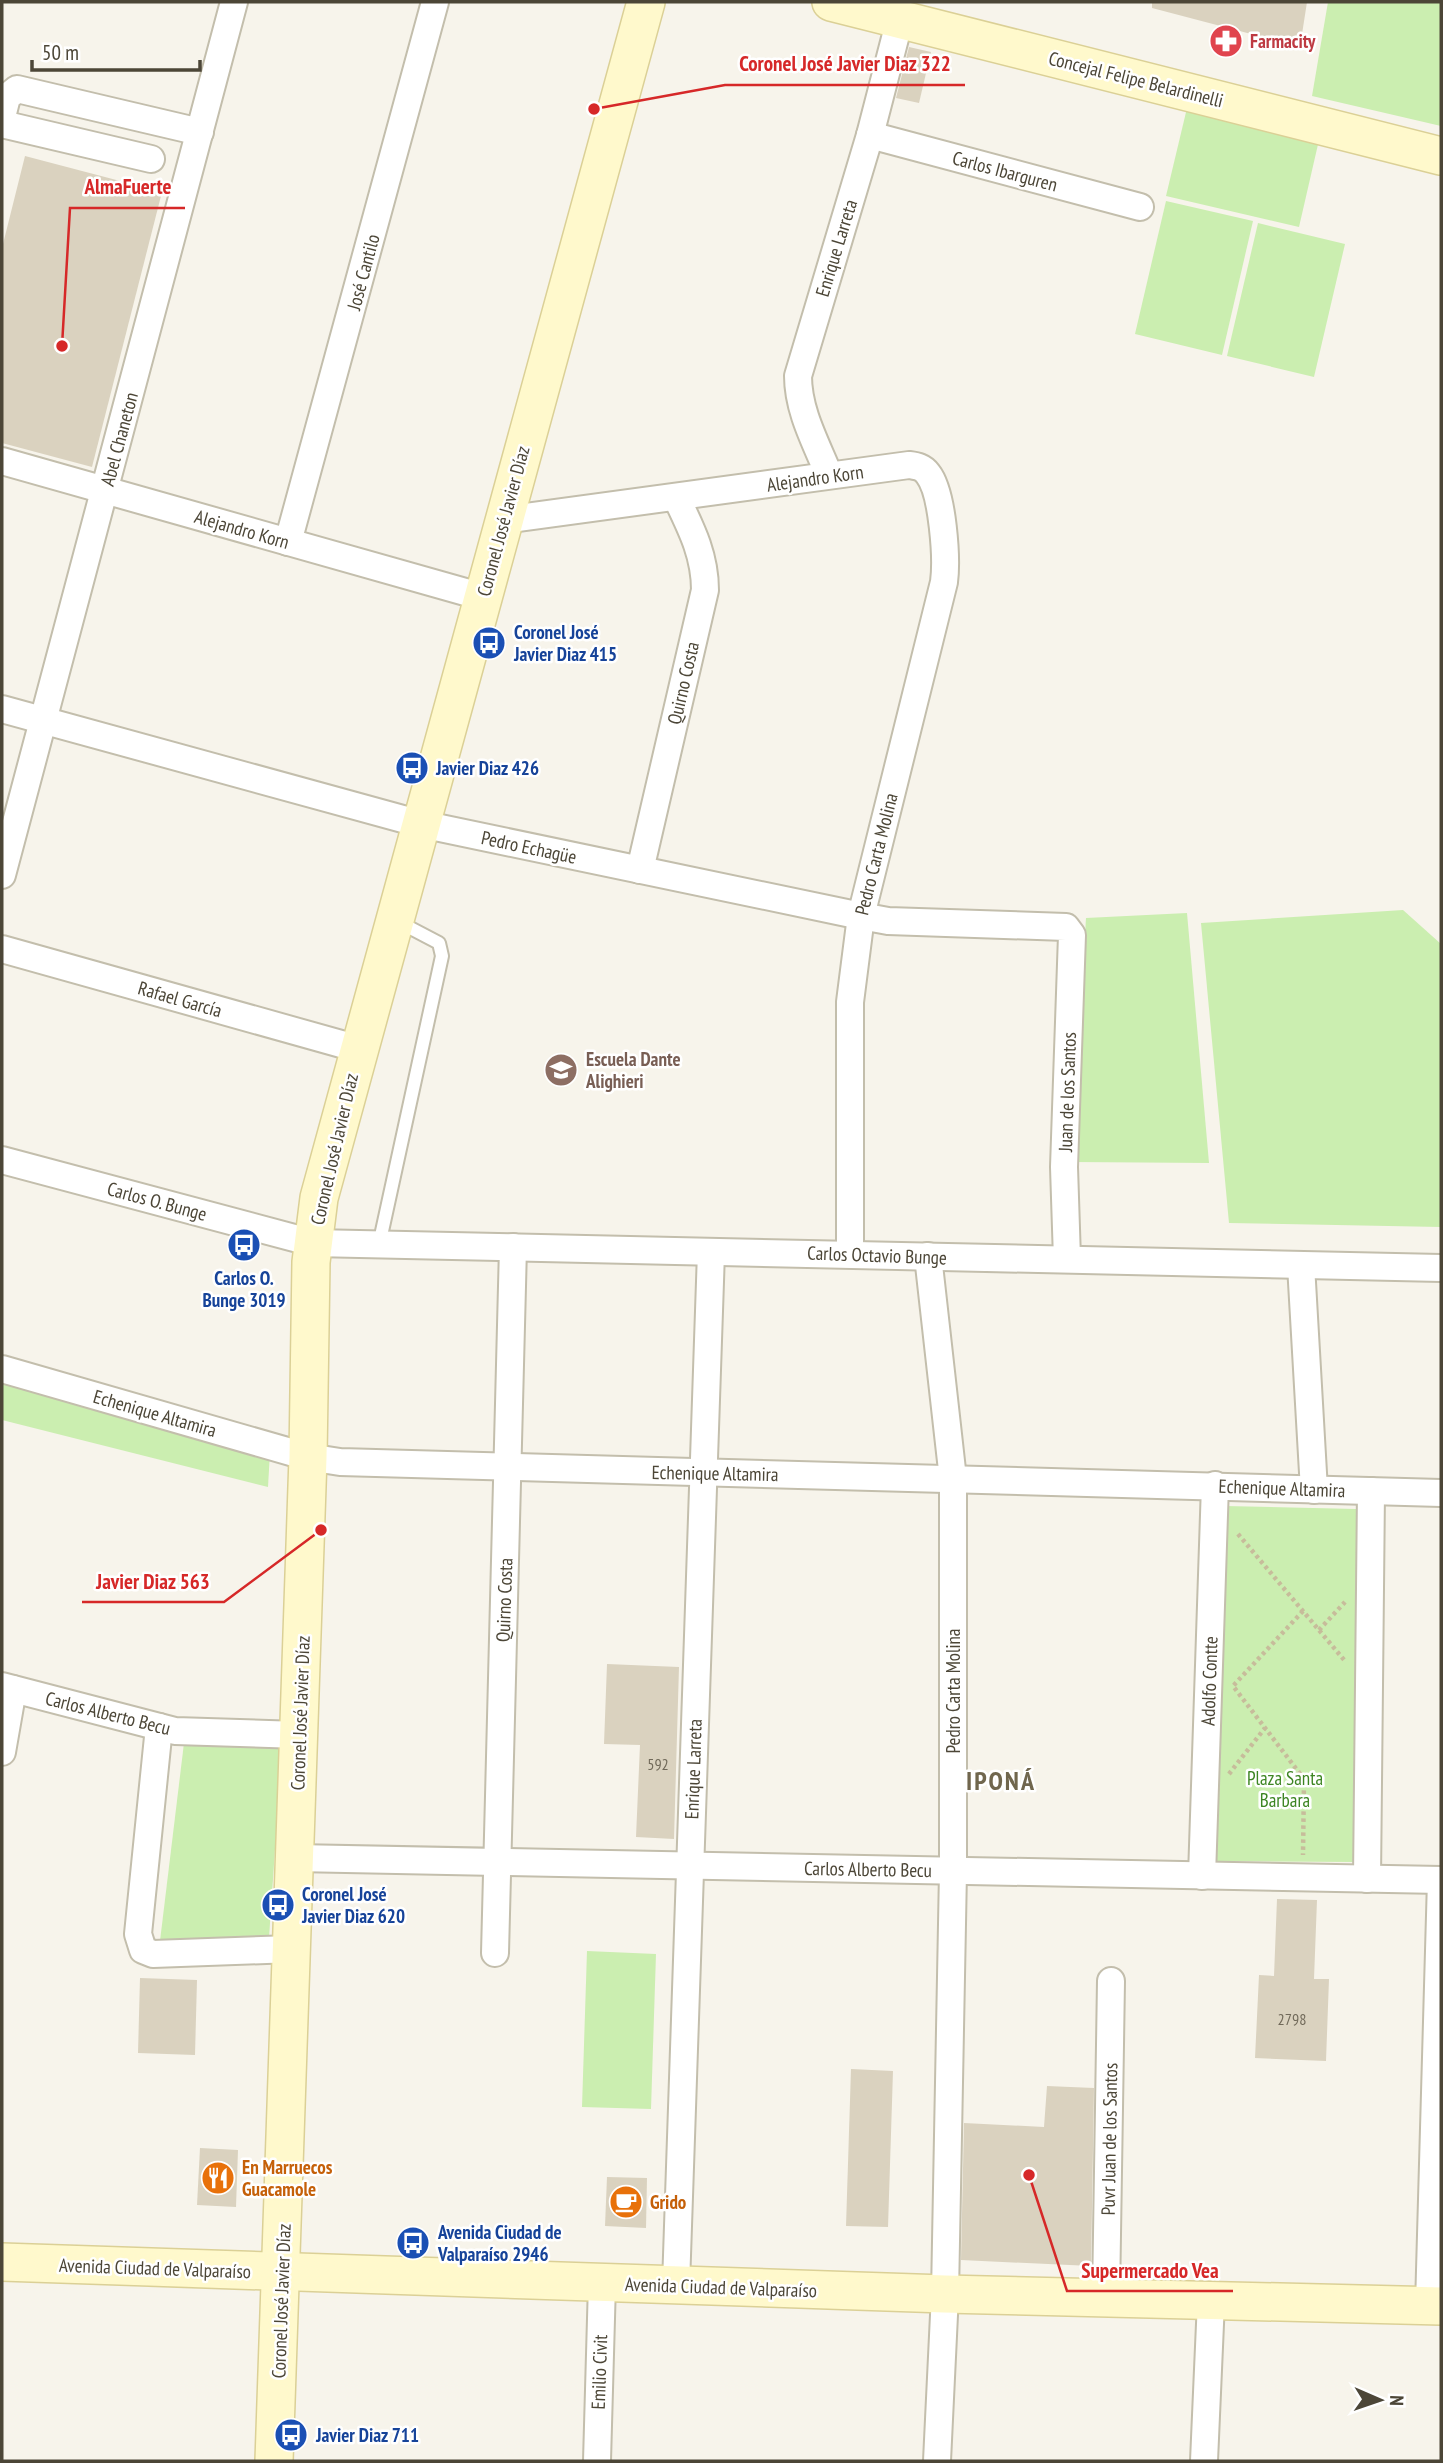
<svg xmlns="http://www.w3.org/2000/svg" width="1443" height="2463" viewBox="0 0 1443 2463" font-family="'PT Sans Narrow',sans-serif">
<rect width="100%" height="100%" fill="#f7f4eb"/>
<g fill="#cbeeb0">
<polygon points="1328,2 1441,2 1441,126 1312,96"/>
<polygon points="1187,108 1319,140 1299,227 1166,196"/>
<polygon points="1166,201 1253,221 1222,355 1135,334"/>
<polygon points="1258,223 1345,244 1314,377 1227,356"/>
<polygon points="1403,910 1441,944 1441,1227 1229,1223 1201,923"/>
<polygon points="1187,913 1209,1163 1072,1162 1086,918"/>
<polygon points="2,1378 270,1452 268,1487 2,1420"/>
<polygon points="1225,1506 1356,1509 1356,1862 1210,1861"/>
<polygon points="184,1743 282,1746 269,1938 160,1941"/>
<polygon points="587,1951 656,1954 651,2109 582,2107"/>
</g>
<g fill="#dad2bf">
<polygon points="1152,2 1307,2 1300,47 1152,8"/>
<polygon points="909,47 931,52 919,103 896,98"/>
<polygon points="25,156 162,192 92,467 2,443 2,248"/>
<polygon points="607,1664 679,1667 674,1839 636,1837 640,1745 604,1744"/>
<polygon points="1277,1899 1317,1900 1314,1979 1329,1979 1326,2061 1255,2058 1259,1975 1274,1976"/>
<polygon points="140,1978 197,1980 195,2055 138,2053"/>
<polygon points="851,2069 893,2071 888,2227 846,2226"/>
<polygon points="1047,2086 1094,2088 1091,2266 961,2260 964,2123 1044,2127"/>
<polygon points="200,2148 238,2150 236,2207 197,2205"/>
<polygon points="607,2177 647,2178 646,2228 605,2226"/>
</g>
<g fill="none" stroke-linecap="round" stroke-linejoin="round">
<defs>
<polyline id="service" points="379,1245 442,956 439,943 397,921"/>
<g id="minor">
<polyline points="2,117 7,97 17,89 200,132"/>
<polyline points="2,124 151,159"/>
<polyline points="870,135 1140,207"/>
<polyline points="2,461 483,597"/>
<path d="M 829,475 C 816,443 798,411 798,376 L 870,135 L 900,19"/>
<path d="M 503,520 L 909,465 C 917,466 923,467 928,474 C 943,493 947,559 944,582 L 861,916 L 850,1002 L 850,1253"/>
<polyline points="288,542 435,2"/>
<polyline points="2,709 421,824 861,916 888,921 1066,927 1072,935 1064,1167 1067,1259"/>
<path d="M 640,870 L 705,590 C 705,556 692,530 677,499"/>
<polyline points="2,875 234,2"/>
<polyline points="2,949 359,1049"/>
<polyline points="2,1160 313,1243 1441,1268"/>
<polyline points="928,1256 953,1479 953,1871 945,2294 937,2461"/>
<polyline points="1301,1265 1314,1490"/>
<polyline points="2,1369 308,1457 340,1462 1441,1493"/>
<polyline points="2,1686 175,1731 299,1735"/>
<polyline points="159,1727 138,1934 143,1950 153,1954 292,1949"/>
<polyline points="2,1752 13,1689"/>
<polyline points="295,1858 1441,1880"/>
<polyline points="1202,1876 1215,1485"/>
<polyline points="1367,1879 1371,1491"/>
<polyline points="495,1953 513,1247"/>
<polyline points="676,2285 711,1252"/>
<polyline points="1106,2298 1111,1981"/>
<polyline points="1429,2306 1441,1880"/>
<polyline points="597,2461 602,2283"/>
<polyline points="1204,2461 1211,2301"/>
</g>
<g id="secondary">
<polyline points="831,2 1441,156"/>
<polyline points="2,2262 945,2294 1441,2306"/>
<polyline points="274,2461 308,1457 311,1262 319,1198 646,2"/>
</g>
</defs>
<use href="#service" stroke="#c3beac" stroke-width="16"/>
<use href="#minor" stroke="#c3beac" stroke-width="30"/>
<use href="#secondary" stroke="#dbd096" stroke-width="40"/>
<g stroke="#c7bc9b" stroke-width="4.5" stroke-dasharray="3.5 3.5" stroke-linecap="butt">
<polyline points="1238,1534 1345,1661"/>
<polyline points="1303,1611 1233,1686 1304,1779 1303,1855"/>
<polyline points="1319,1630 1345,1602"/>
<polyline points="1229,1774 1265,1728"/>
</g>
<use href="#service" stroke="#fff" stroke-width="12"/>
<use href="#minor" stroke="#fff" stroke-width="26"/>
<use href="#secondary" stroke="#fff9cc" stroke-width="37"/>
</g>
<defs>
<symbol id="pharmacy-disc" viewBox="-11 -11 22 22"><circle r="9.5" fill="#e0444e" stroke="#fff"/><path d="M-2-6h4v4h4v4h-4v4h-4v-4h-4v-4h4Z" fill="#fff"/></symbol>
<symbol id="bus-disc" viewBox="-11 -11 22 22"><circle r="9.5" fill="#1a4fb4" stroke="#fff"/><path d="M-5-6H5V4H4V6H2V4H-2V6H-4V4H-5ZM-3.5-4V0h7V-4ZM-3.5 1.2v1.5H-2V1.2ZM2 1.2v1.5H3.5V1.2Z" fill="#fff"/></symbol>
<symbol id="school-disc" viewBox="-11 -11 22 22"><circle r="9.5" fill="#8d6e63" stroke="#fff"/><path d="M0-5L7-2L0 1L-7-2ZM-4 1L0 2.5L4 1V4Q0 6-4 4Z" fill="#fff"/></symbol>
<symbol id="restaurant-disc" viewBox="-11 -11 22 22"><circle r="9.5" fill="#e8710a" stroke="#fff"/><path d="M-5-6h1v4h1v-4h1v4h1v-4h1v5L-1.5 .5V6h-2V.5L-5-1ZM5-6V6H3V1.5H1.5Q1.5-4 5-6Z" fill="#fff"/></symbol>
<symbol id="cafe-disc" viewBox="-11 -11 22 22"><circle r="9.5" fill="#e8710a" stroke="#fff"/><path d="M-5.5-4.5H6V0H3Q3 3.5 0 3.5H-2.5Q-5.5 3.5-5.5 0ZM3-3.2v2h1.7v-2ZM-6 4.5H4V6H-6Z" fill="#fff"/></symbol>
</defs>
<g fill-rule="evenodd">
<use href="#pharmacy-disc" x="1207" y="22" width="38" height="38"/>
<use href="#bus-disc" x="470" y="624" width="38" height="38"/>
<use href="#bus-disc" x="393" y="749" width="38" height="38"/>
<use href="#school-disc" x="542" y="1051" width="38" height="38"/>
<use href="#bus-disc" x="225" y="1226" width="38" height="38"/>
<use href="#bus-disc" x="259" y="1886" width="38" height="38"/>
<use href="#restaurant-disc" x="199" y="2159" width="38" height="38"/>
<use href="#cafe-disc" x="607" y="2183" width="38" height="38"/>
<use href="#bus-disc" x="394" y="2224" width="38" height="38"/>
<use href="#bus-disc" x="272" y="2416" width="38" height="38"/>
</g>
<g text-anchor="middle" dominant-baseline="central" stroke-width="5" stroke-linejoin="round" paint-order="stroke">
<g font-size="16" fill="#706959">
<text x="658" y="1764">592</text>
<text x="1292" y="2019">2798</text>
</g>
<g font-size="19" font-weight="bold" fill="#be3a42" stroke="#fff" text-anchor="start">
<text x="1250" y="41">Farmacity</text>
</g>
<g font-size="19" fill="#4c4637" stroke="#fff">
<text transform="translate(1136 79) rotate(14)">Concejal Felipe Belardinelli</text>
<text transform="translate(1005 171) rotate(15)">Carlos Ibarguren</text>
<text transform="translate(836 248) rotate(-73)">Enrique Larreta</text>
<text transform="translate(363 272) rotate(-75)">José Cantilo</text>
<text transform="translate(119 439) rotate(-75)">Abel Chaneton</text>
<text transform="translate(815 478) rotate(-8)">Alejandro Korn</text>
<text transform="translate(503 521) rotate(-75)">Coronel José Javier Díaz</text>
<text transform="translate(242 529) rotate(16)">Alejandro Korn</text>
<text transform="translate(683 683) rotate(-77)">Quirno Costa</text>
<text transform="translate(529 847) rotate(12)">Pedro Echagüe</text>
<text transform="translate(876 854) rotate(-76)">Pedro Carta Molina</text>
<text transform="translate(180 999) rotate(16)">Rafael García</text>
<text transform="translate(1067 1092) rotate(-88)">Juan de los Santos</text>
<text transform="translate(334 1149) rotate(-77)">Coronel José Javier Díaz</text>
<text transform="translate(157 1201) rotate(15)">Carlos O. Bunge</text>
<text transform="translate(877 1255) rotate(2)">Carlos Octavio Bunge</text>
<text transform="translate(155 1413) rotate(16)">Echenique Altamira</text>
<text transform="translate(715 1473) rotate(1)">Echenique Altamira</text>
<text transform="translate(1282 1488) rotate(2)">Echenique Altamira</text>
<text transform="translate(504 1600) rotate(-88)">Quirno Costa</text>
<text transform="translate(1209 1681) rotate(-88)">Adolfo Contte</text>
<text transform="translate(953 1691) rotate(-90)">Pedro Carta Molina</text>
<text transform="translate(108 1713) rotate(14)">Carlos Alberto Becu</text>
<text transform="translate(300 1713) rotate(-88)">Coronel José Javier Díaz</text>
<text transform="translate(693 1769) rotate(-88)">Enrique Larreta</text>
<text transform="translate(868 1869) rotate(1)">Carlos Alberto Becu</text>
<text transform="translate(1109 2139) rotate(-89)">Puvr Juan de los Santos</text>
<text transform="translate(155 2268) rotate(2)">Avenida Ciudad de Valparaíso</text>
<text transform="translate(721 2287) rotate(2)">Avenida Ciudad de Valparaíso</text>
<text transform="translate(281 2301) rotate(-88)">Coronel José Javier Díaz</text>
<text transform="translate(599 2372) rotate(-88)">Emilio Civit</text>
</g>
<g font-size="19" font-weight="bold" fill="#164399" stroke="#fff" text-anchor="start">
<text x="514" y="632">Coronel José<tspan x="514" dy="22">Javier Diaz 415</tspan></text>
<text x="436" y="768">Javier Diaz 426</text>
<text x="244" y="1278" text-anchor="middle">Carlos O.<tspan x="244" dy="22">Bunge 3019</tspan></text>
<text x="302" y="1894">Coronel José<tspan x="302" dy="22">Javier Diaz 620</tspan></text>
<text x="438" y="2232">Avenida Ciudad de<tspan x="438" dy="22">Valparaíso 2946</tspan></text>
<text x="316" y="2435">Javier Diaz 711</text>
</g>
<g font-size="19" font-weight="bold" fill="#785e54" stroke="#fff" text-anchor="start">
<text x="586" y="1059">Escuela Dante<tspan x="586" dy="22">Alighieri</tspan></text>
</g>
<g font-size="19" fill="#3d8523" stroke="#fff">
<text x="1285" y="1778">Plaza Santa<tspan x="1285" dy="22">Barbara</tspan></text>
</g>
<g font-size="19" font-weight="bold" fill="#c56008" stroke="#fff" text-anchor="start">
<text x="242" y="2167">En Marruecos<tspan x="242" dy="22">Guacamole</tspan></text>
<text x="650" y="2202">Grido</text>
</g>
<g font-size="26" font-weight="bold" letter-spacing="2" fill="#70664d" stroke="#fff">
<text x="1001" y="1780">IPONÁ</text>
</g>
</g>
<path fill="none" stroke="#d62828" stroke-width="2.5" d="M594 109L725 85H965M62 346L70 208H185M321 1530L224 1602H82M1029 2175L1067 2291H1233"/>
<g fill="#d62828" stroke="#fff" stroke-width="2.5">
<circle cx="594" cy="109" r="7"/>
<circle cx="62" cy="346" r="7"/>
<circle cx="321" cy="1530" r="7"/>
<circle cx="1029" cy="2175" r="7"/>
</g>
<g font-size="21" text-anchor="middle" font-weight="bold" fill="#d62828" stroke="#fff" stroke-width="5" stroke-linejoin="round" paint-order="stroke">
<text x="845" y="71">Coronel José Javier Diaz 322</text>
<text x="128" y="194">AlmaFuerte</text>
<text x="153" y="1589">Javier Diaz 563</text>
<text x="1150" y="2278">Supermercado Vea</text>
</g>
<rect width="1443" height="2463" fill="none" stroke="#4c4637" stroke-width="7"/>
<g transform="translate(1380 2400) rotate(92)" stroke="#ffffff" stroke-width="5" paint-order="stroke">
<path d="M0-5L12 26L0 18L-12 26Z" fill="#4c4637"/>
<text y="-10" font-size="19" font-weight="bold" text-anchor="middle" fill="#4c4637">N</text>
</g>
<path d="M32 60v10h168v-10" fill="none" stroke="#4c4637" stroke-width="3.5"/>
<text x="42" y="60" font-size="21" fill="#4c4637" stroke="#ffffff" stroke-width="5" paint-order="stroke">50 m</text>
</svg>
